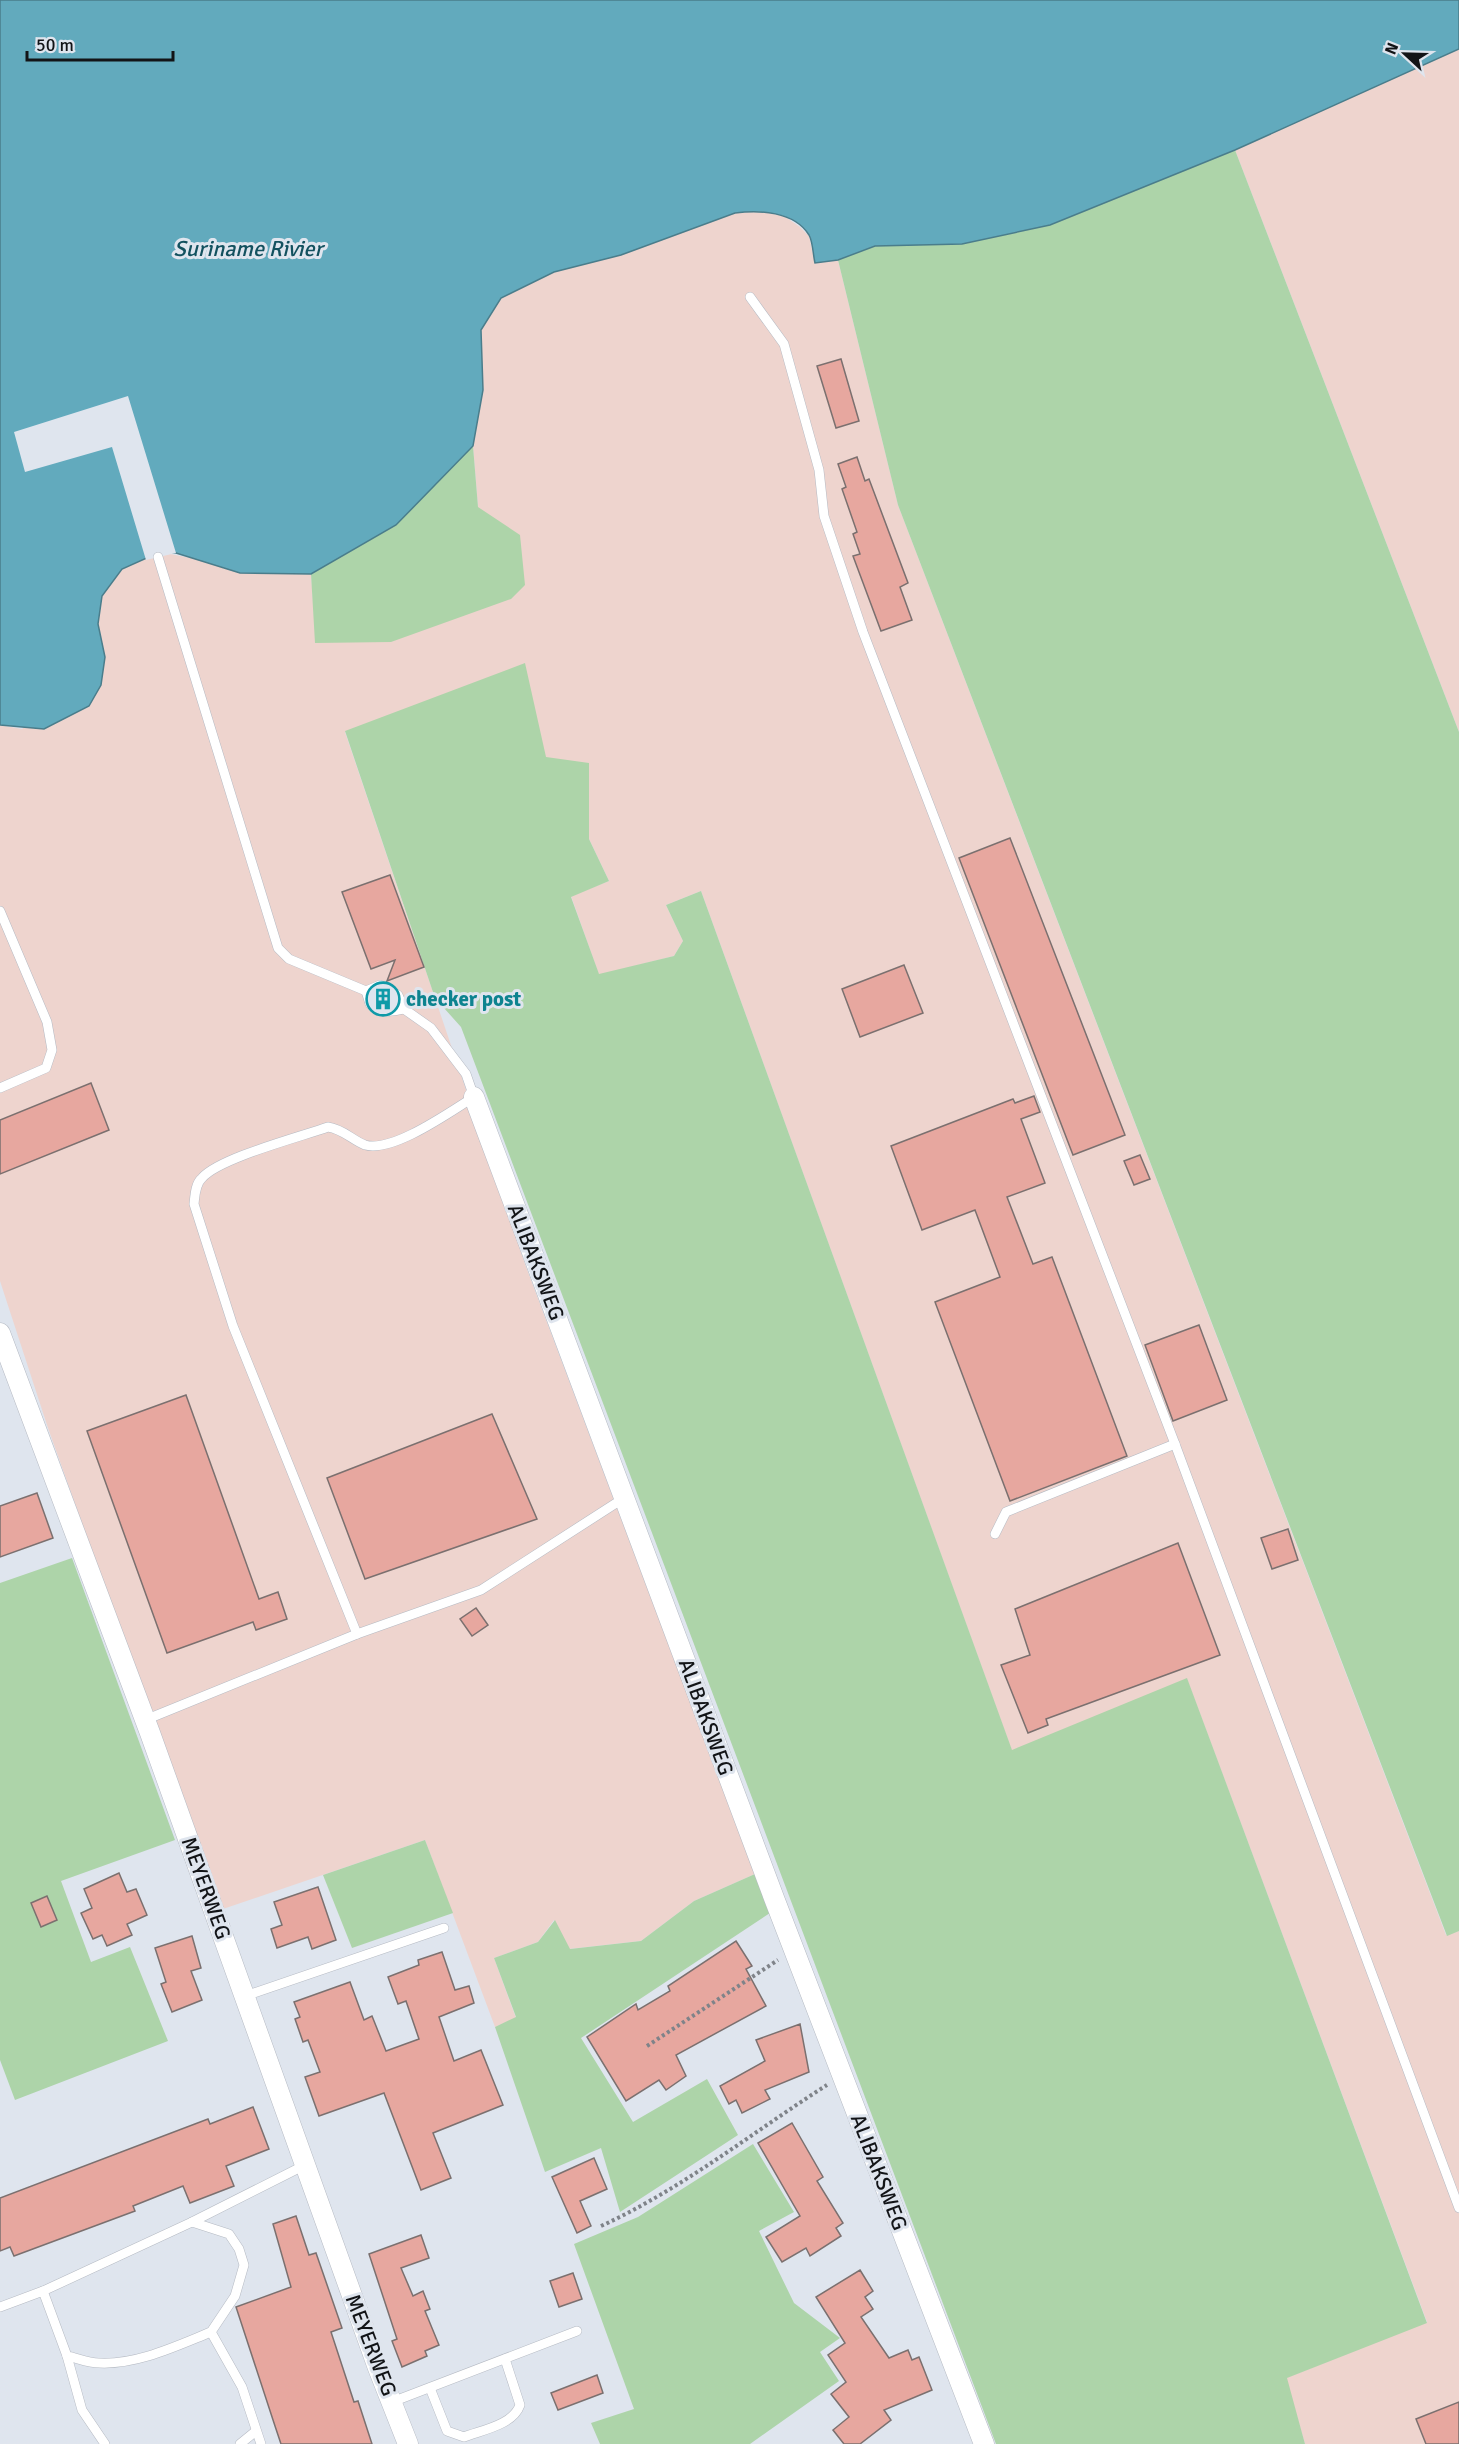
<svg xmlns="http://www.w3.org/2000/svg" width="1459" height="2444" viewBox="0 0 1459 2444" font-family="Signika,sans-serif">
<rect width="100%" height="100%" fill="#dfe5ee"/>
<g fill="#eed4ce">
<polygon points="1459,49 1459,732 1235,150"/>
<polygon points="755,210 784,216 800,227 809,236 815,262 838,260 898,505 1446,1935 1459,1931 1459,2444 1305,2444 1286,2378 1427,2322 1187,1679 1012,1751 701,891 666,905 683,941 674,956 599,975 571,896 609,881 589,839 589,764 345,732 525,1264 755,1874 694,1901 641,1941 569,1949 554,1920 538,1942 494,1958 516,2018 495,2027 425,1840 220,1910 48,1428 0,1281 0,725 22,729 105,657 98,624 102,596 122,569 160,552 196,559 240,573 311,574 316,643 478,507 473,446 483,390 481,330 501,298 554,272 621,255 735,213"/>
</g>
<g fill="#add4a9">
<polygon points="1235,150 1459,732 1459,1931 1447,1936 898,505 838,260 875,246 962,244 1050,225"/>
<polygon points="473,446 478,507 520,535 525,585 511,599 391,642 315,643 311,574 396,525"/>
<polygon points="525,663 546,757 589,763 589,839 609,881 571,897 599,974 674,956 683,941 666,905 701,891 1012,1750 1187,1678 1427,2323 1287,2378 1305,2444 996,2444 461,1027 435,998 345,731"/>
<polygon points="72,1558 175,1840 61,1881 91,1962 130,1947 168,2041 15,2100 0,2060 0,1583"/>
<polygon points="425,1840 453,1913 352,1948 323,1875"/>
<polygon points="755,1874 770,1913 581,2038 633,2122 707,2079 738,2135 620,2212 601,2148 545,2172 495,2027 516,2017 494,1958 538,1942 555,1920 570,1949 641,1941 694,1901"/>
<polygon points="753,2144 794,2212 759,2231 794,2303 840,2338 820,2352 839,2381 750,2444 600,2444 591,2423 634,2409 574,2244 638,2217"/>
</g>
<path fill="#62aabd" stroke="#4a7d8b" stroke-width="1.5" d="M 0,0 L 1459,0 L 1459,49 L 1235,150 L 1050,225 L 962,244 L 875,246 L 838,260 L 815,263 C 813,255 813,242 809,235 C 794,211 759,210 735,213 L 621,255 L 554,272 L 501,298 L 481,330 L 483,390 L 473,446 L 396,525 L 311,574 L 240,573 L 176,553 L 160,552 L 122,569 L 102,596 L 98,624 L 105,657 L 101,685 L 89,706 L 44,729 L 0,725 Z"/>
<polygon fill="#dfe5ee" points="128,396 176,553 146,560 112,447 25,472 14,432"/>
<g fill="#e7a79f" stroke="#7b706f" stroke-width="1.5">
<polygon points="841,359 859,421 836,428 817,366"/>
<polygon points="857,457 865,481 869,479 908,583 900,587 912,620 881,631 853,556 860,554 853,534 857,532 842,489 846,487 838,464"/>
<polygon points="1010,838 1125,1135 1073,1155 959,858"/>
<polygon points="390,875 424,967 387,981 395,960 371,969 342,892"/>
<polygon points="904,965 923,1013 860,1037 842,989"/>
<polygon points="91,1083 109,1130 0,1174 0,1120"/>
<polygon points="1034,1096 1040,1112 1021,1119 1045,1183 1007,1197 1033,1264 1052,1257 1127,1456 1010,1501 935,1302 1000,1277 975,1210 922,1230 891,1146 1013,1099 1015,1103"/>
<polygon points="1140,1155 1150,1179 1134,1185 1124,1161"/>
<polygon points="1199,1325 1227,1400 1173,1421 1145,1345"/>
<polygon points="186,1395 259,1599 278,1592 287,1619 256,1630 253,1622 167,1653 87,1431"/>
<polygon points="492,1414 537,1519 365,1579 327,1478"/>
<polygon points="37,1493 53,1538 0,1557 0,1506"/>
<polygon points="1288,1529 1298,1560 1272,1569 1261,1538"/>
<polygon points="1178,1543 1220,1655 1046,1719 1048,1725 1028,1733 1001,1665 1030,1655 1015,1609"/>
<polygon points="476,1608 488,1625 472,1636 460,1619"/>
<polygon points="119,1873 127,1892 136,1889 147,1915 127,1924 132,1935 107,1946 102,1935 93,1939 81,1913 92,1908 84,1889"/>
<polygon points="318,1887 336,1940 312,1949 308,1937 277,1948 271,1929 282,1925 274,1902"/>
<polygon points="47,1896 57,1920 41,1927 31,1903"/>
<polygon points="192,1936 201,1968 191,1971 202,2000 172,2012 161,1984 166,1982 155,1948"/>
<polygon points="736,1941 752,1966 746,1969 766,2006 676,2055 686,2076 666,2090 659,2080 626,2101 587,2037 636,2004 638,2010 670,1991 668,1986"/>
<polygon points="442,1952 455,1990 469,1986 474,2003 439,2017 454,2061 481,2050 503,2105 433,2133 451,2178 421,2190 384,2093 319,2116 305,2077 320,2072 308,2040 303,2042 295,2019 300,2017 294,2002 350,1982 364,2020 372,2016 386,2051 419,2039 406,2001 398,2004 388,1977 419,1965 418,1960"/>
<polygon points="800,2024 809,2072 765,2090 770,2099 742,2113 736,2100 729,2104 720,2086 765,2061 756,2040"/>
<polygon points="253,2107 269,2149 226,2166 234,2186 190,2203 183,2186 133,2206 135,2211 14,2256 10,2247 0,2251 0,2198 208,2119 210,2124"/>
<polygon points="792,2123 823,2177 817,2181 843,2223 836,2228 841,2236 810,2256 806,2248 782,2262 766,2237 800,2216 758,2143"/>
<polygon points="594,2158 607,2189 580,2201 591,2226 577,2233 552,2177"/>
<polygon points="296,2216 309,2255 316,2253 342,2328 331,2332 354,2402 358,2401 372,2444 281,2444 275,2426 236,2307 291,2287 273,2224"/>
<polygon points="421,2235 429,2258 401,2268 413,2296 423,2291 430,2309 425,2311 439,2345 425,2351 427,2356 402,2367 392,2341 397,2339 369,2254"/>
<polygon points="860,2270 873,2291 865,2297 873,2309 861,2317 889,2358 908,2350 912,2360 919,2357 932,2390 884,2410 891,2420 860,2444 844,2444 833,2430 849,2417 831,2394 846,2382 828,2355 845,2343 816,2297"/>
<polygon points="573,2273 582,2299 559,2307 550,2281"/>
<polygon points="597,2375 603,2393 558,2410 551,2393"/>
<polygon points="1459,2402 1459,2444 1426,2444 1416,2419"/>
</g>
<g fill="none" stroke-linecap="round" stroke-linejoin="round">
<defs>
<g id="service">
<polyline points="750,297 784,344 819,470 824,516 863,632 1175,1444 1459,2208"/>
<path d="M 158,557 L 278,948 L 289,959 L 366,991 L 380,985 L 398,995 L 404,1009 L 431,1028 L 466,1074 L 474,1097 C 451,1111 393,1153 365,1145 C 352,1140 343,1129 328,1127 C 300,1137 219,1158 202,1178 C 195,1184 195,1196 194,1204 L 233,1326 L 357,1634"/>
<polyline points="0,911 47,1022 52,1050 46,1068 0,1088"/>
<path d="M 366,991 L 370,1004 C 383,1012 389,1013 404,1009"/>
<polyline points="995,1534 1006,1512 1175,1444"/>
<polyline points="145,1720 357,1634 481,1590 624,1498"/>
<polyline points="245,1996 444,1928"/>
<polyline points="192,2222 305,2165"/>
<polyline points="43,2291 192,2222 229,2234 239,2249 244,2265 235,2296 211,2332"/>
<path d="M 0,2307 L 43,2291 L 67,2356 C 77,2358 88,2363 99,2363 C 137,2365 176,2346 211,2332 L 242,2387 L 261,2444"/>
<polyline points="67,2356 82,2410 105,2444"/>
<path d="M 430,2388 L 447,2431 L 464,2437 C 482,2430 513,2425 520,2405 L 505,2359"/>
<polyline points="392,2402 577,2331"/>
<polyline points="240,2444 256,2431"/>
</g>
<g id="minor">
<polyline points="474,1097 774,1898 984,2444"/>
<polyline points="0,1333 150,1733 378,2368 408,2444"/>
</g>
</defs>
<use href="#service" stroke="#b5bac3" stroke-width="10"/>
<use href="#minor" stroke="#b5bac3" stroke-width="21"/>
<g stroke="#7f8389" stroke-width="4" stroke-dasharray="3 3" stroke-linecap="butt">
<polyline points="647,2046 778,1960"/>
<path d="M 601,2226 C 682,2189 753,2132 827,2085"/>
</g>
<use href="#service" stroke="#fff" stroke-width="9"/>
<use href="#minor" stroke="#fff" stroke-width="20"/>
</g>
<defs>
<symbol id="building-ring" viewBox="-11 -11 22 22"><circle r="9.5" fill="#dfe5ee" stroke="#0f9aa8" stroke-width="1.5"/><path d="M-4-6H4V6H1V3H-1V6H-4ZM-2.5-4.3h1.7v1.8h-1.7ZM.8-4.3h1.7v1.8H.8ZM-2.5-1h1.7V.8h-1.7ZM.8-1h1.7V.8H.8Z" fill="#0f9aa8"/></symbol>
</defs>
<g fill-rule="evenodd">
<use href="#building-ring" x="364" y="980" width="38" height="38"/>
</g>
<g text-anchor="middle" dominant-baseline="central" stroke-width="6" stroke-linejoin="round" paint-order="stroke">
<g font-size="21" font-weight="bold" fill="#0d838f" stroke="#dfe5ee" text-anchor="start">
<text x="406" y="999">checker post</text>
</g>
<g font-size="21" fill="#121417" stroke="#dfe5ee">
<text transform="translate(536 1262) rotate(69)">ALIBAKSWEG</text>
<text transform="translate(706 1717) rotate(70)">ALIBAKSWEG</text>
<text transform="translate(206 1888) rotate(70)">MEYERWEG</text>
<text transform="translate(879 2172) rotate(69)">ALIBAKSWEG</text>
<text transform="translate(371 2345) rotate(69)">MEYERWEG</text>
</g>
<g font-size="22" font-style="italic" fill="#13515f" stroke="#dfe5ee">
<text x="248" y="248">Suriname Rivier</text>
</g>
</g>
<g transform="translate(1405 54) rotate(292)" stroke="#dfe5ee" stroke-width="4.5" paint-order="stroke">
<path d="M0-4.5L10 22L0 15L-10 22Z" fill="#121417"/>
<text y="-9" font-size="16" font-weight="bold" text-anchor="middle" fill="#121417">N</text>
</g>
<path d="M27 51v9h146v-9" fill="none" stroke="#121417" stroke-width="3"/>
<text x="36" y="51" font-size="18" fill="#121417" stroke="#dfe5ee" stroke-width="4.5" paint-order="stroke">50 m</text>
</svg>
